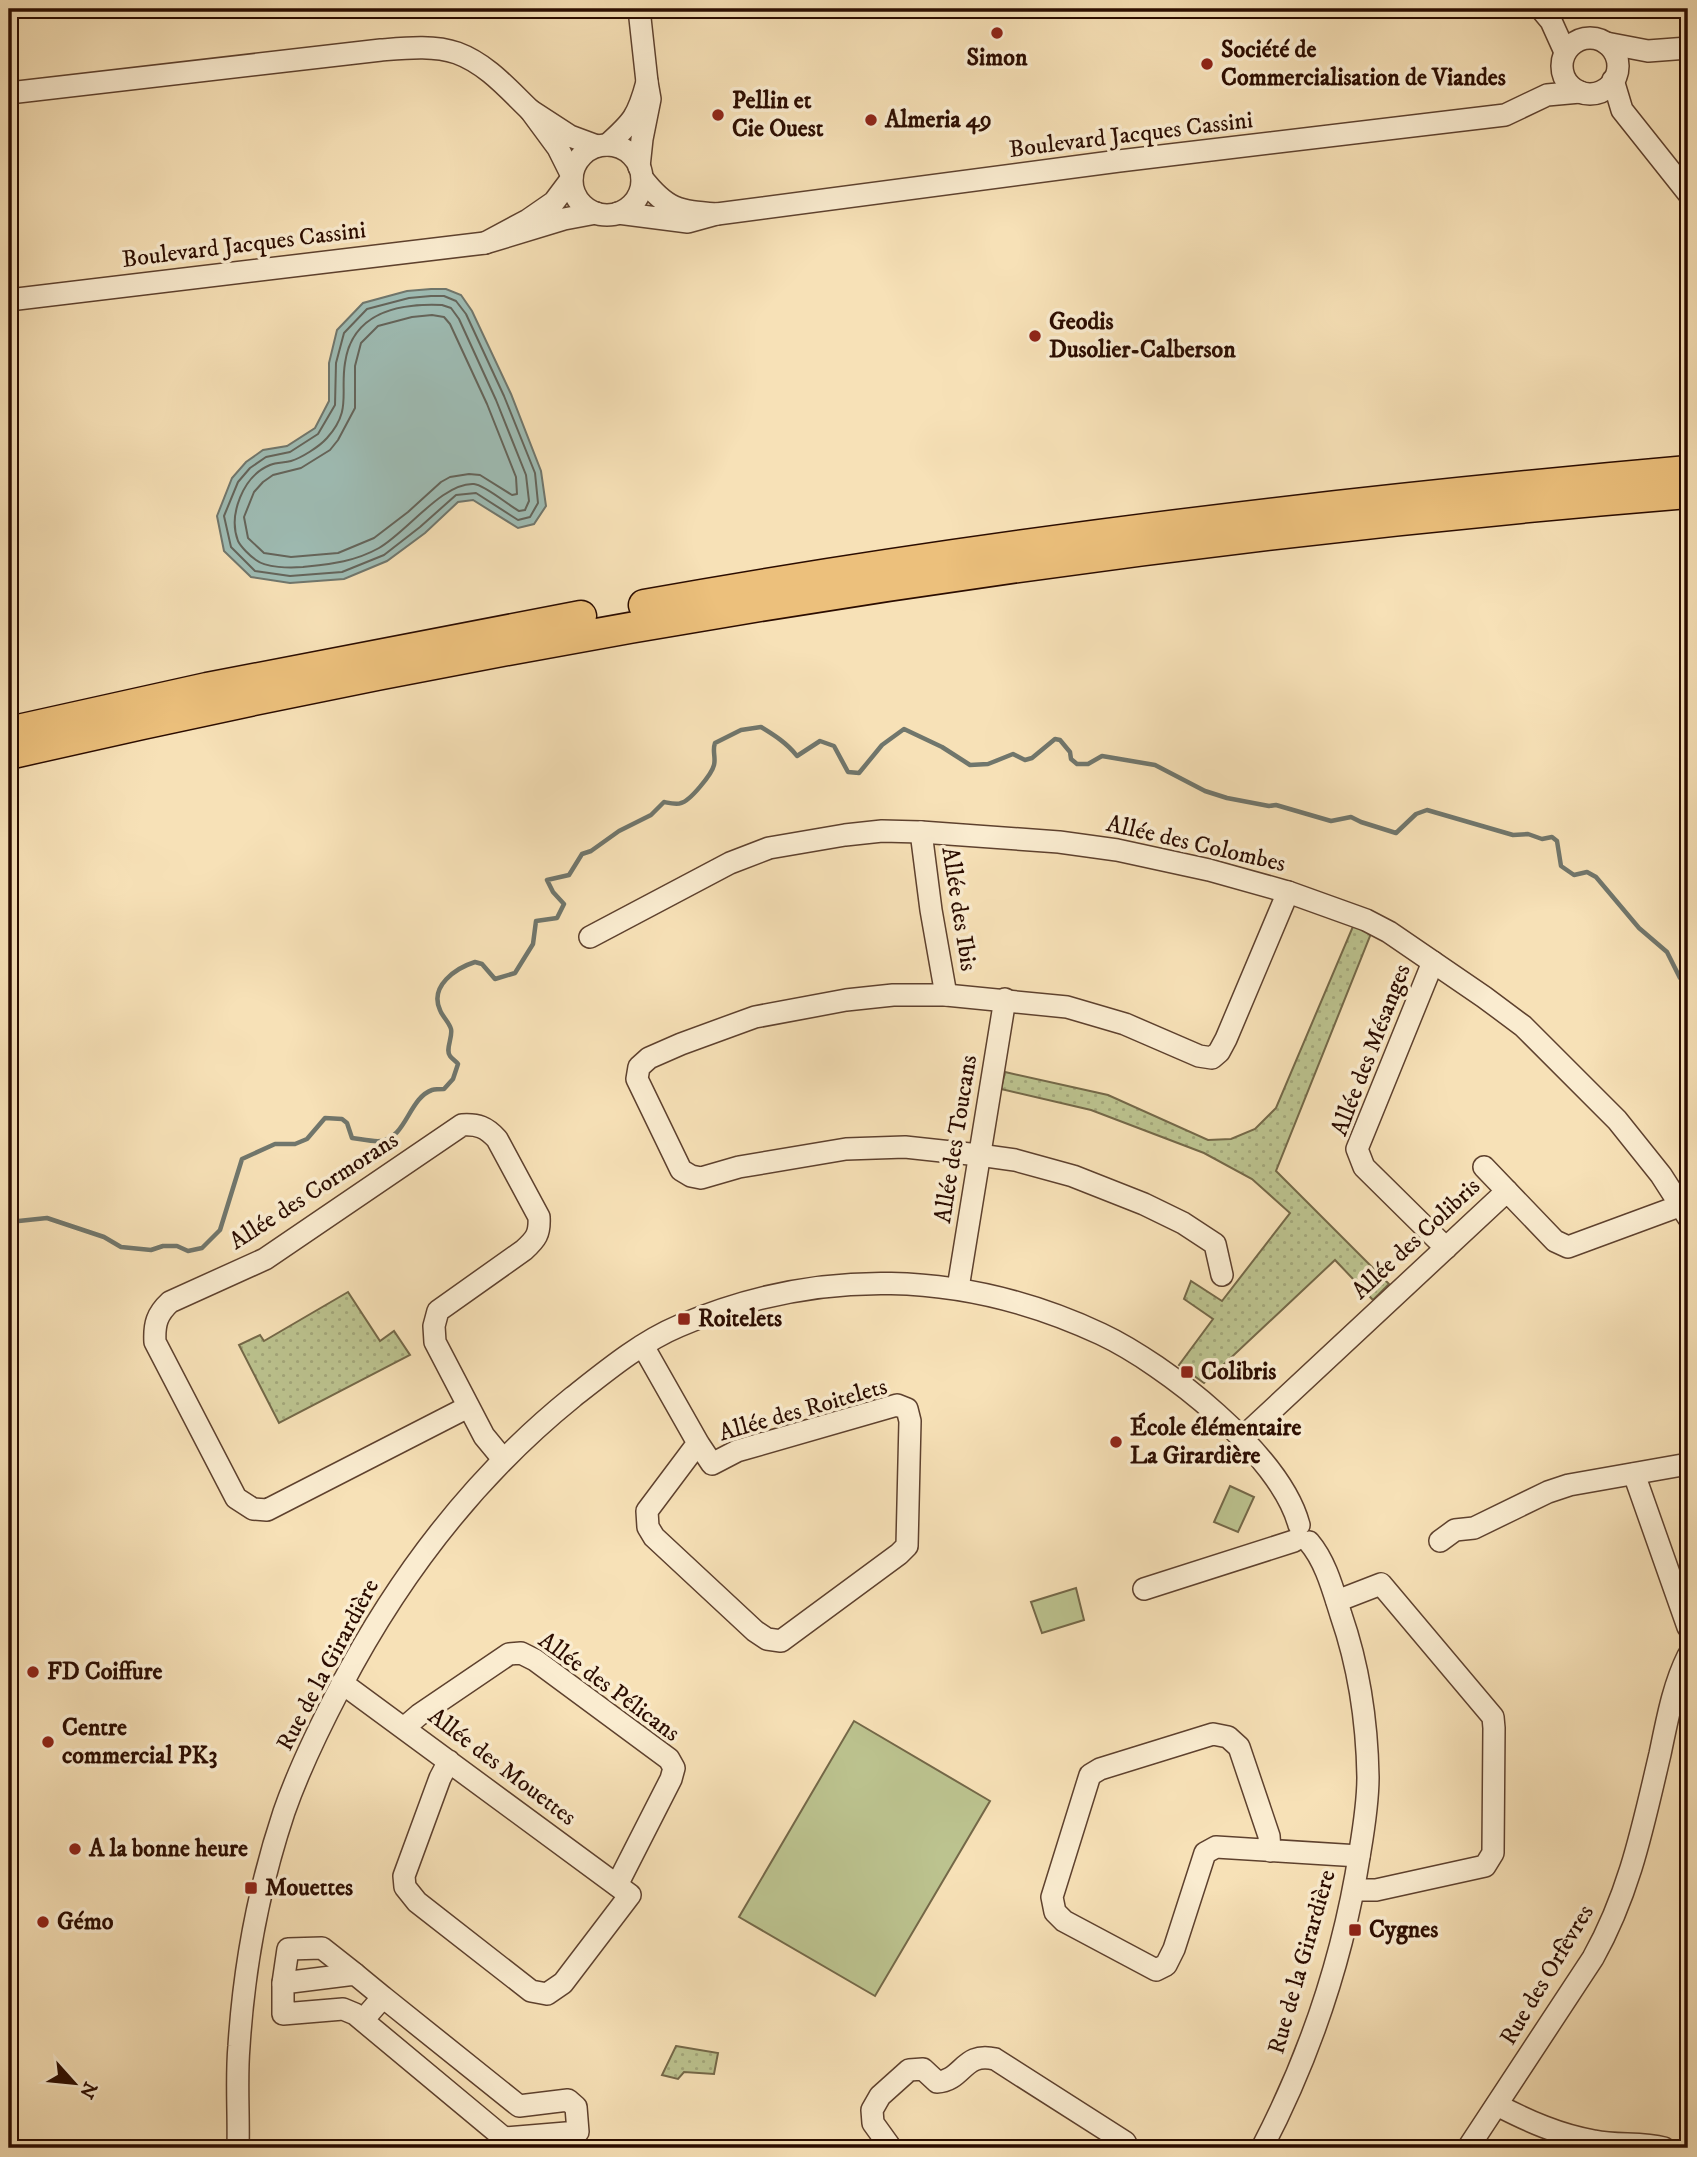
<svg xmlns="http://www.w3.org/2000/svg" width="1697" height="2157" viewBox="0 0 1697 2157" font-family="'IM FELL DW Pica',serif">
<defs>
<pattern id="grass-dots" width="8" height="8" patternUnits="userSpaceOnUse" patternTransform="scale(1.75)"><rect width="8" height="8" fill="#bcc38f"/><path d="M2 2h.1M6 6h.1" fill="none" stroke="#a2a67a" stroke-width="1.8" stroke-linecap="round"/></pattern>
</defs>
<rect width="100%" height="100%" fill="#f7e1b7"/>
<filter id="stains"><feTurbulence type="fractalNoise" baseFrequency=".00286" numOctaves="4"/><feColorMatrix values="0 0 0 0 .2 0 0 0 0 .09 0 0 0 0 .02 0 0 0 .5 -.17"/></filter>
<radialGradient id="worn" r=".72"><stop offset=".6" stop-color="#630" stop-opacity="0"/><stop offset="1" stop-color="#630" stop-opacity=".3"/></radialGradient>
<g fill="url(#grass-dots)" stroke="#746848" stroke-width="2">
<polygon points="1354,924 1372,931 1276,1171 1389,1284 1373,1300 1335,1260 1204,1383 1179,1365 1213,1319 1184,1299 1191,1281 1222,1301 1290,1213 1252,1179 1204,1153 1091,1110 1001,1089 1005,1072 1108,1095 1208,1140 1231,1139 1255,1129 1276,1108"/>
<polygon points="348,1292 380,1341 394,1331 410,1355 279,1423 239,1345 260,1335 264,1341"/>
<polygon points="676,2046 718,2053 714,2074 684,2072 678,2079 662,2075"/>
</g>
<g fill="#bcc38f" stroke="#746848" stroke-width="2">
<polygon points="1230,1486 1254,1497 1238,1532 1214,1522"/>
<polygon points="1076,1588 1084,1620 1042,1633 1031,1602"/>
<polygon points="854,1721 990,1801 875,1996 739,1917"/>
</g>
<polygon fill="#9ebcb4" stroke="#70766c" stroke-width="2" points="431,289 446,289 461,295 472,311 511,394 541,471 546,506 534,524 518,528 473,500 458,502 425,533 387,561 344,579 290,583 251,577 224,551 217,516 232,478 246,462 263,450 287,446 315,428 329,401 329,363 337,330 363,303 407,291"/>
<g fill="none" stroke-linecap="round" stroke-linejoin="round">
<g stroke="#64645a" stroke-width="2">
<polygon points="431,296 444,296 456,301 466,314 504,396 535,473 538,503 530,517 518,520 476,493 456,495 420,527 384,555 342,572 290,576 255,571 231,547 224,516 238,482 250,468 266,457 290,452 318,434 335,405 336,363 344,333 367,309 409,298"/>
<path d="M 442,305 L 451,308 L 459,319 L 496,400 L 526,475 L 529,501 L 525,510 L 519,511 C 508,505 485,485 474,484 C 443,482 407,532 379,548 C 354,562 330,564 303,567 C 290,568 266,568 256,560 C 250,556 241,547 238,541 C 228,515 243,476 270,465 C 277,462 284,463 291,461 C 301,458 319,447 327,438 C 352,410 340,394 345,363 C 352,313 398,303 442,305 Z"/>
<polygon points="432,315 444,317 450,324 487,404 516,477 517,494 512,495 480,475 469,474 450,477 441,482 408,512 374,538 338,553 291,557 264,553 248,538 244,517 254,492 263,482 273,475 301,468 330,450 338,440 355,408 355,366 361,343 378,326 412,317"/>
</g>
<path stroke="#70766c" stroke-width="4.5" d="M 9,1222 L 47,1218 L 104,1237 L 121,1247 L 151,1250 L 163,1246 L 177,1246 L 188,1251 L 202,1248 L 220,1230 L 242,1159 L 275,1144 L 295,1144 L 307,1139 L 325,1118 L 342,1119 L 347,1123 L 352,1138 C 361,1139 372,1142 381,1141 C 406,1138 409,1098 432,1090 C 436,1089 440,1089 444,1089 L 453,1079 L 458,1064 C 456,1061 452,1059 450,1056 C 445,1050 453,1037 451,1029 C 449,1022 442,1016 440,1010 C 429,986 456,968 475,962 L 482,964 L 495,979 L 515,973 L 533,944 L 536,921 L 557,918 L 564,904 L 553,892 L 547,880 L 569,875 L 582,854 L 591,851 L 619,831 L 651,815 L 664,802 C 669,803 677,805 681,803 C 690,801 712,774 714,765 C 716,757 712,751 715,743 L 741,730 L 761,727 C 774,735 787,743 797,756 L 820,741 L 834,746 L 848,772 L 859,773 L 882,745 L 904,729 L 942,747 L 970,765 L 988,764 L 1013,754 L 1025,760 L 1032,758 L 1055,739 L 1060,740 L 1070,752 L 1071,759 L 1077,764 L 1088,764 L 1102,756 L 1155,765 L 1205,791 L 1227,798 L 1269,806 L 1276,805 L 1331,821 L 1351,817 L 1361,822 L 1396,833 L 1416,814 L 1427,810 L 1513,835 L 1528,834 L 1542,839 L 1552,837 L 1557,841 L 1561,866 L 1574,875 L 1587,872 L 1596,877 L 1639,928 L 1667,952 L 1680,978 L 1688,979"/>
<defs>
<g id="minor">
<polyline points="639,9 647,82"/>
<polyline points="1541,9 1551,21 1565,52"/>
<circle cx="1590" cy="66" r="28"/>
<polyline points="1606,43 1648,51 1688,48"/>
<polyline points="1613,80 1622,110 1688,193"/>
<path d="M 9,93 L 381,50 C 406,48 434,45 457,53 C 487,64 508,89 530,110"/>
<path d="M 607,145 C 633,122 638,116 647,82 L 650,99 L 642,139 L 639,167"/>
<circle cx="607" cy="180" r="35"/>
<polyline points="572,176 558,148 530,110 570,136 597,146"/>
<polyline points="572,178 554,202 528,220 485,243 564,219 596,213"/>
<path d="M 618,213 L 688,222 L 717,214 C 678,211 667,210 642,178"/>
<polyline points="717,214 1119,161 1505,115 1547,95 1580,92"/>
<polyline points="9,300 485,243"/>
<polyline points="921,832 931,910 946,995"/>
<polyline points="590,937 730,863 769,848 845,835 882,831 921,832 1059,842 1117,850 1209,870 1288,892 1366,920 1389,932 1484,997 1523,1026 1617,1120 1661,1175 1688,1217"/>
<polyline points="1433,962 1357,1149 1364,1167 1446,1248"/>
<polyline points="1484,1167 1507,1191"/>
<polyline points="1222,1275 1215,1244 1183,1223 1144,1204 1073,1176 1015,1160 979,1155 905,1147 846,1149 739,1167 701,1178 691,1176 681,1170 637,1079 639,1067 649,1058 681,1044 755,1017 846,1000 893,995 946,995 1067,1007 1125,1024 1199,1056 1212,1058 1219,1052 1226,1039 1288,892"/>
<polyline points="958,1288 1005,999"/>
<polyline points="643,1346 698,1443 712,1464 737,1451 897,1405 907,1409 910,1421 907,1546 899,1554 781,1641 767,1639 755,1631 654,1537 648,1527 647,1511 698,1443"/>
<path d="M 468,1407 L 267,1510 L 253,1509 L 236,1498 L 155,1342 C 154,1324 157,1314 170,1302 L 265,1259 L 462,1125 C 478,1124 486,1127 497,1139 L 539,1217 C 540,1234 536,1239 524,1250 L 438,1311 L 434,1326 L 435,1342 L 484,1436 L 503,1459"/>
<polyline points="1242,1438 1507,1191 1555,1241 1568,1247 1682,1205"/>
<polyline points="1634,1474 1688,1627"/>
<polyline points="1440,1541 1455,1530 1474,1528 1548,1492 1569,1485 1688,1464"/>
<polyline points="1144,1589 1294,1541"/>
<polyline points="1337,1601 1381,1584 1493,1717 1494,1728 1493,1853 1485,1866 1376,1890 1354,1890"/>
<polyline points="342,1683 630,1895 563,1983 547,1994 531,1991 417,1902 405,1887 404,1876 440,1778 449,1761"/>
<polyline points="405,1727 419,1715 509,1654 521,1653 535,1660 669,1759 674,1768 671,1779 617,1885"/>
<polyline points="1270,1851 1269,1836 1239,1747 1228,1737 1213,1734 1100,1769 1090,1775 1052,1897 1055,1912 1064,1921 1156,1970 1166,1965 1174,1949 1205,1853 1216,1847 1359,1856"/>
<polyline points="283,1983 288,1949 322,1948 355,1974"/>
<polyline points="363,2020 383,1997 519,2106 568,2100 576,2107 578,2132 504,2138 355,2014 343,2009 283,2014 283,1983 355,1974 383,1997"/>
<path d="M 1497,2105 C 1528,2121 1559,2135 1594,2141 C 1617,2146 1641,2142 1664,2148"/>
<path d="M 238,2148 C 239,2114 236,2080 239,2046 C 244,1967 259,1887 284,1812 C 299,1769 319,1728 340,1688 C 399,1575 474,1477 573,1397 C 606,1371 641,1342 679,1326 C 819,1266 964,1270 1101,1334 C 1165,1364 1280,1454 1299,1525"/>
<path d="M 891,2148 L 873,2123 L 872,2110 L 880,2096 L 909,2070 L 923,2069 L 937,2082 C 963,2081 963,2051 995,2059 L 1125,2142 L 1128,2148"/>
<path d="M 1262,2148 C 1310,2056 1344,1954 1360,1851 C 1364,1827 1368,1802 1368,1777 C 1367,1722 1359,1667 1341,1615 C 1333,1590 1326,1562 1309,1542"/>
<path d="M 1468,2148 L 1593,1958 C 1630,1892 1643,1826 1660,1754 C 1667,1721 1673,1686 1688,1656"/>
</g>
<g id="highway">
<path d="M 644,605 C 990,543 1338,502 1688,471"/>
<polyline points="9,732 207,688 581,616"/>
<path d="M 9,754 C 561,626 1123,539 1688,493"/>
</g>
</defs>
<use href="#minor" stroke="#5e412e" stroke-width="24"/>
<use href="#highway" stroke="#2b0c00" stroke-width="33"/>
<use href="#minor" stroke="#faecd0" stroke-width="21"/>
<use href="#highway" stroke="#ecc07c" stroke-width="30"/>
</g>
<g fill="#8f2418" stroke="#faecd0" stroke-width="2.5">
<circle cx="997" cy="33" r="7"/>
<circle cx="1207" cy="64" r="7"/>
<circle cx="718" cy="115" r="7"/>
<circle cx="871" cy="120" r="7"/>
<circle cx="1035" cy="336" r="7"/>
<rect x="677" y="1312" width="14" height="14" rx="3.5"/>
<rect x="1180" y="1365" width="14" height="14" rx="3.5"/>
<circle cx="1116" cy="1442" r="7"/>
<circle cx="33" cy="1672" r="7"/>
<circle cx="48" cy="1742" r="7"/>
<circle cx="75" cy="1849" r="7"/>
<rect x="244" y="1881" width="14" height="14" rx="3.5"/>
<circle cx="43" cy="1922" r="7"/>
<rect x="1348" y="1923" width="14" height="14" rx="3.5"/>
</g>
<g text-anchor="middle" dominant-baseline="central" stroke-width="7" stroke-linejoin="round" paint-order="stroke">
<g font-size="24" font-weight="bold" fill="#2b0c00" stroke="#faecd0" text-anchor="start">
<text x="1221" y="50">Société de<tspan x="1221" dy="28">Commercialisation de Viandes</tspan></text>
<text x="997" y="58" text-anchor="middle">Simon</text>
<text x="732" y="101">Pellin et<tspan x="732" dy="28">Cie Ouest</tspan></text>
<text x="885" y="120">Almeria 49</text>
<text x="1049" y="322">Geodis<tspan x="1049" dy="28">Dusolier-Calberson</tspan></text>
<text x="698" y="1319">Roitelets</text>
<text x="1201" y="1372">Colibris</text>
<text x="1130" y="1428">École élémentaire<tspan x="1130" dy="28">La Girardière</tspan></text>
<text x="47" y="1672">FD Coiffure</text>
<text x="62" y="1728">Centre<tspan x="62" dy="28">commercial PK3</tspan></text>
<text x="89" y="1849">A la bonne heure</text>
<text x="265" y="1888">Mouettes</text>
<text x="57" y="1922">Gémo</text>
<text x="1369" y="1930">Cygnes</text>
</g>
<g font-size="24" fill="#2b0c00" stroke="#faecd0">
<text transform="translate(1131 135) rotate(-7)">Boulevard Jacques Cassini</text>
<text transform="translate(244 245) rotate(-7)">Boulevard Jacques Cassini</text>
<text transform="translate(1196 844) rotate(13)">Allée des Colombes</text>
<text transform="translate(959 909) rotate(81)">Allée des Ibis</text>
<text transform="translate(1371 1050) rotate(-69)">Allée des Mésanges</text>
<text transform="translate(956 1139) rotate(-81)">Allée des Toucans</text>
<text transform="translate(314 1191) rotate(-33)">Allée des Cormorans</text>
<text transform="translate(1416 1239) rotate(-43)">Allée des Colibris</text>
<text transform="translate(803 1410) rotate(-16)">Allée des Roitelets</text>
<text transform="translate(328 1665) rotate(-62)">Rue de la Girardière</text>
<text transform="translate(609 1687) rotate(36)">Allée des Pélicans</text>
<text transform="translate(502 1767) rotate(37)">Allée des Mouettes</text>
<text transform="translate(1302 1962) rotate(-74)">Rue de la Girardière</text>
<text transform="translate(1547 1975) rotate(-59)">Rue des Orfèvres</text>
</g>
</g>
<rect width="1697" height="2157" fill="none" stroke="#f7e1b7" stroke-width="35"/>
<rect x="10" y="10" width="1676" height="2136" fill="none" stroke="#2b0c00" stroke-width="3.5"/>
<rect x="18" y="18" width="1662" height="2122" fill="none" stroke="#2b0c00" stroke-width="2"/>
<g transform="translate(74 2083) rotate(117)" stroke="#faecd0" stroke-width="5" paint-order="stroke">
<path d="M0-5L12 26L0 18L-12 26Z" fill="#2b0c00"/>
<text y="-10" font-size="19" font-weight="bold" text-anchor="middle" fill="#2b0c00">N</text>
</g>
<rect width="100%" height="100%" filter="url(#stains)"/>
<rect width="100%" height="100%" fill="url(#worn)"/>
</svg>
